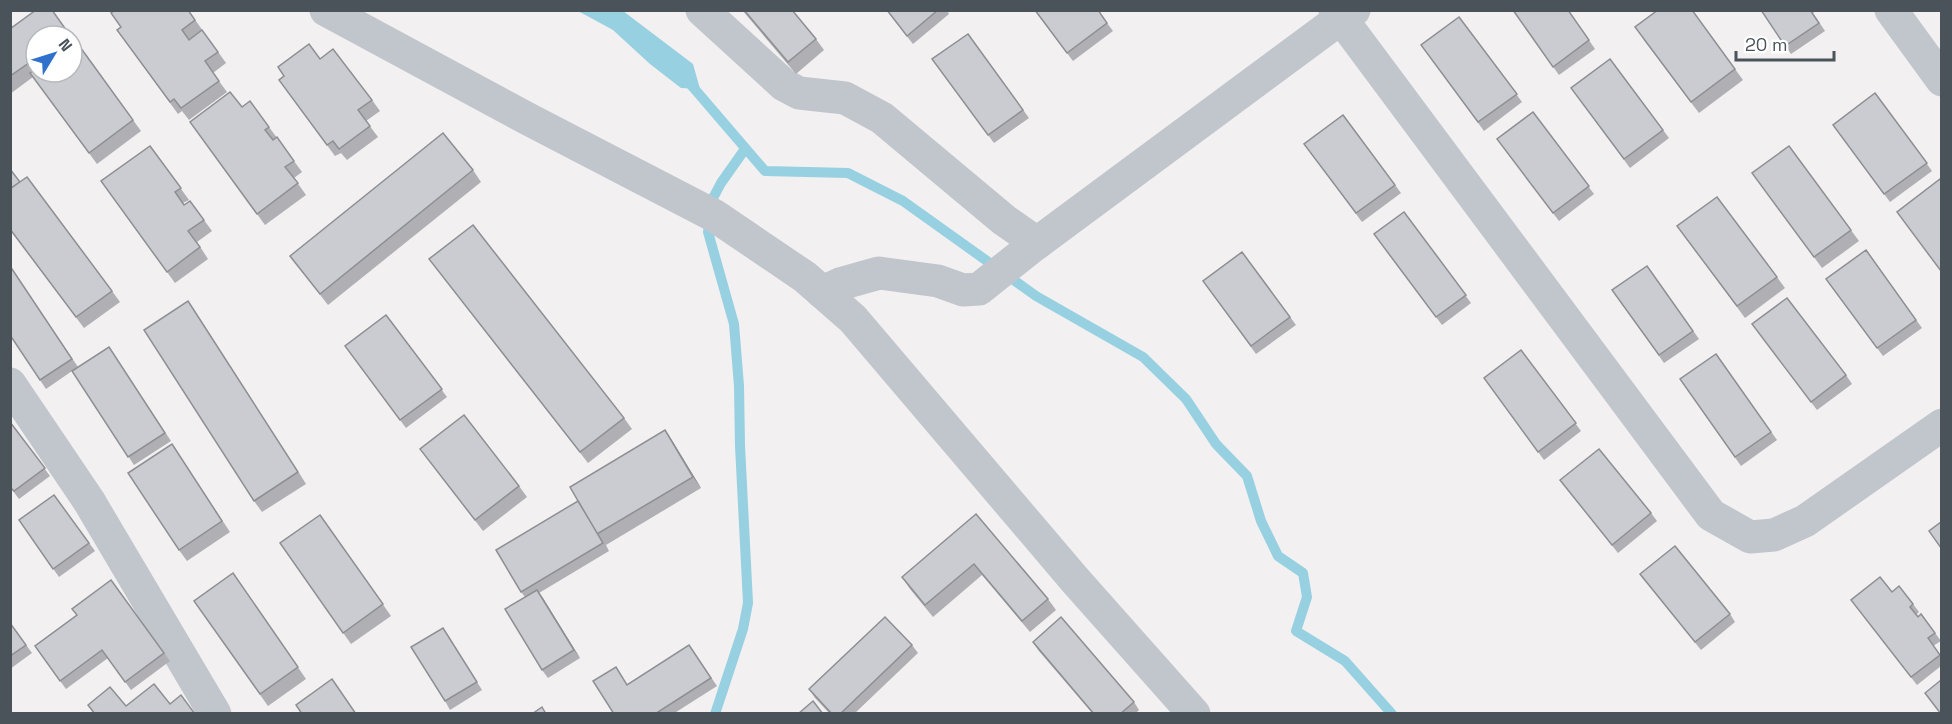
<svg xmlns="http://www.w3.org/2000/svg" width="1952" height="724" viewBox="0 0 1952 724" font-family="'Space Grotesk',sans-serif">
<rect width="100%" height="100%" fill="#f2f0f0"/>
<polygon fill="#96d0e1" points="578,11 623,11 693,64 700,89 681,88 650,64 613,30"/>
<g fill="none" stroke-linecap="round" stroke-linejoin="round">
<g stroke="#96d0e1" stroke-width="10">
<polyline points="686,79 765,171 848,173 903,201 1036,296 1143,357 1186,399 1216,444 1247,476 1261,521 1278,556 1303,573 1307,597 1296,631 1345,661 1392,714"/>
<polyline points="715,714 743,629 748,603 740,446 739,386 734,324 708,232 712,200 721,183 745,149"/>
</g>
<g stroke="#c0c6cc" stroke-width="33">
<polyline points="326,10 530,120 715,216 805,277 853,319 1075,580 1194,714"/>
<polyline points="702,10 784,85 799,93 845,98 882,118 1004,220 1037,243"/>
<polyline points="1335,10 1711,515 1750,537 1774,535 1805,521 1942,425"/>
<polyline points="1891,10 1942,80"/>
<polyline points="822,292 840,284 879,273 938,281 963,290 979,289 1029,249 1341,18 1354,10"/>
<polyline points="10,384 89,501 215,714"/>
</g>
</g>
<g fill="#afafb4">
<polygon points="52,10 71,36 36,36 36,72 72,72 72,38 74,41 75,40 141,131 97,164 33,77 10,94 10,29"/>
<polygon points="188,10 226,63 213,73 227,92 189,120 182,111 178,114 117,30"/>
<polygon points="742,10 792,10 816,39 824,50 796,74"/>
<polygon points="886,10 947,10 949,14 913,44"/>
<polygon points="1034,10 1107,23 1113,31 1073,61"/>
<polygon points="1512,10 1568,10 1595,49 1559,75"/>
<polygon points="1761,10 1817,10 1813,13 1825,31 1791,54"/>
<polygon points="1459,17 1522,102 1484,131 1421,45"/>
<polygon points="968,34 1029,118 994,143 932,59"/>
<polygon points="1643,39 1735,69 1743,80 1699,113"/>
<polygon points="320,59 372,100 380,111 366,121 378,137 347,160 341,153 335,156 287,91"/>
<polygon points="1610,59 1669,138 1630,168 1571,88"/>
<polygon points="1875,93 1932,171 1890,202 1833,125"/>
<polygon points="242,107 269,127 302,172 294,178 306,195 265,225 190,122"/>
<polygon points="1533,112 1594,194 1559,221 1497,139"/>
<polygon points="1343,115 1401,193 1362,222 1304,144"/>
<polygon points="150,146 189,200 183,203 184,205 190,201 212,231 197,242 208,259 175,283 101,181"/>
<polygon points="1789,146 1859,241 1822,268 1760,184"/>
<polygon points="10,169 20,182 112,291 120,302 84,328 10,230"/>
<polygon points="473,170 481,182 328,305 290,256"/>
<polygon points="1404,212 1471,303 1442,325 1374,234"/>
<polygon points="1685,237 1777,277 1785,288 1745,318"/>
<polygon points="1866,250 1922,328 1883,356 1826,279"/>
<polygon points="1242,252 1296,325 1256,354 1203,281"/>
<polygon points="429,259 624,418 632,429 588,463"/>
<polygon points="10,266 78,367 109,347 171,441 134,465 72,371 46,389 10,335"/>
<polygon points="1647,266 1699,339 1664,363 1612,290"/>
<polygon points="196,313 306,484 262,512 254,501"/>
<polygon points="386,315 447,397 406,428 345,346"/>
<polygon points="1758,332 1846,375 1852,384 1817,410"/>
<polygon points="1521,350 1581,431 1544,460 1484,378"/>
<polygon points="1716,354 1777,440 1741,466 1680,379"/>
<polygon points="10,422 50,476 19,499 10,487"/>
<polygon points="665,430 673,442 701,488 606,545 609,551 539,593 580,658 548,678 542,670 525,597 521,592 578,501"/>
<polygon points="172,444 230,532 187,561 179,550"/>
<polygon points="420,449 519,486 527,497 483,531"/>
<polygon points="1560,480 1651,513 1657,521 1618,553"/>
<polygon points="54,495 95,551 59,577 19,520"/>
<polygon points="976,514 1048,599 1056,610 1030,632 982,575 933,617 910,589 902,577"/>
<polygon points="320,515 391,616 351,644 280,543"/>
<polygon points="233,573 306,679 268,706 194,601"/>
<polygon points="1640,574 1730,614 1735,622 1701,650"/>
<polygon points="111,580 170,661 131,690 108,658 66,689 35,646 77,615"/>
<polygon points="1892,592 1913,604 1919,612 1917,614 1918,617 1921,614 1941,641 1933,646 1941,657 1941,666 1917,685 1851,600"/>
<polygon points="10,623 32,653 10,669"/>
<polygon points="448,636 482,690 450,710 445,701"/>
<polygon points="1033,642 1134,702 1139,710 1135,714 1093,714 1038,650"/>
<polygon points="689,645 717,686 673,714 614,714 628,684"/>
<polygon points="912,645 918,653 854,714 830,714 815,698 809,689"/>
</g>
<g fill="#8e8f92">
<polygon points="188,301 196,313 306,484 298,472"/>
<polygon points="665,430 673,442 701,488 693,477"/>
<polygon points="537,590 543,598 580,658 574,650"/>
</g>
<g fill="#cbccd1" stroke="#8e8f92" stroke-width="1.5">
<polygon points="36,10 52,10 69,34 66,36 36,36 36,58 10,76 10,29"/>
<polygon points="115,10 188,10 195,20 182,30 189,40 202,30 218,52 205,61 219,81 181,108 174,99 170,102 117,30 121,27 111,13"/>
<polygon points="744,10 792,10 816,39 788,62"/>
<polygon points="887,10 938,10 907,36"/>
<polygon points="1035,10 1098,10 1107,23 1067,53"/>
<polygon points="1513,10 1568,10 1589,40 1553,67"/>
<polygon points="1658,10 1692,10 1735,69 1691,102 1635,27"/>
<polygon points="1761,10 1810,10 1819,23 1785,46"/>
<polygon points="1459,17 1517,94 1478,122 1421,45"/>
<polygon points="968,34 1023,110 988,135 932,59"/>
<polygon points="75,40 133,120 89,153 30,73 36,69 36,72 72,72 72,42"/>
<polygon points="309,44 320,59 333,49 372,100 358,110 370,126 339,149 333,141 327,145 279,80 284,76 278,67"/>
<polygon points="1610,59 1663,130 1624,159 1571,88"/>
<polygon points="230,92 242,107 250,101 269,127 265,130 273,140 277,137 294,161 285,167 298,183 257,214 190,122"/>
<polygon points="1875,93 1927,163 1884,194 1833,125"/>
<polygon points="1533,112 1589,186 1553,213 1497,139"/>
<polygon points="1343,115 1395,185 1356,213 1304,144"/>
<polygon points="443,133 473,170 320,294 290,256"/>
<polygon points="150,146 181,188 175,192 184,205 190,201 204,220 188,231 200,247 167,272 101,181"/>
<polygon points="1789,146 1851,230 1814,257 1752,173"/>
<polygon points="10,169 20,182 10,189"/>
<polygon points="27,177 112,291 76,317 10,229 10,189"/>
<polygon points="1940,179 1941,182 1941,271 1897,212"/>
<polygon points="1717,197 1777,277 1737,306 1677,226"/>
<polygon points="1404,212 1466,295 1436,317 1374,234"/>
<polygon points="473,225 624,418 580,452 429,259"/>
<polygon points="1866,250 1916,320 1877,348 1826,279"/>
<polygon points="1242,252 1290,317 1251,346 1203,281"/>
<polygon points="10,266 72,359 40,380 10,335"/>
<polygon points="1647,266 1693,331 1659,355 1612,290"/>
<polygon points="1787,298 1846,375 1811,402 1752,324"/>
<polygon points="188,301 298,472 254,501 144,330"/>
<polygon points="386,315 442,389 400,420 345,346"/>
<polygon points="109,347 165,433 128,457 72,371"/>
<polygon points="1521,350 1576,423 1538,452 1484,378"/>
<polygon points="1716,354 1771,432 1735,457 1680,379"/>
<polygon points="464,415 519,486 475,520 420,449"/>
<polygon points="10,422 45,468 14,491 10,487"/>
<polygon points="665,430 693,477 597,534 570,487"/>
<polygon points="172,444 222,521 179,550 128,473"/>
<polygon points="1599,449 1651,513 1612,545 1560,480"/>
<polygon points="54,495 89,543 53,569 19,520"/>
<polygon points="578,501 603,543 521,592 496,550"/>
<polygon points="976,514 1048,599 1022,621 974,564 925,605 902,577"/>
<polygon points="320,515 383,604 343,633 280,543"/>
<polygon points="1941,522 1941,548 1929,531"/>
<polygon points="1675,546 1730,614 1695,642 1640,574"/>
<polygon points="233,573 298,667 260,694 194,601"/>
<polygon points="1880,577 1892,592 1899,586 1913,604 1910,607 1918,617 1921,614 1935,633 1928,638 1940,655 1911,677 1851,600"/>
<polygon points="111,580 164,653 125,682 102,650 60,681 35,646 77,615 72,609"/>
<polygon points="537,590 574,650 542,670 505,609"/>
<polygon points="885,617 912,645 840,714 832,714 809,689"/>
<polygon points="1061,617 1134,702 1120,714 1094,714 1033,642"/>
<polygon points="10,623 26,645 10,656"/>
<polygon points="443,628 477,682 445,701 411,647"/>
<polygon points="689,645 711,678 655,714 614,714 593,681 616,667 627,685"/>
<polygon points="332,679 356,714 302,714 296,705"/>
<polygon points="1941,680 1941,714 1925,693"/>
<polygon points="154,684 170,704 181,695 195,714 95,714 88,705 110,687 126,706"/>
<polygon points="813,701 823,714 798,714"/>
<polygon points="542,707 546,714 532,714"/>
</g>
<rect width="1952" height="724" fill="none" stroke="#4a525a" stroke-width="24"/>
<g transform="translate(54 54) rotate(52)"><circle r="28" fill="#ffffff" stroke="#b7babd" stroke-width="1.5"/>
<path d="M0-4.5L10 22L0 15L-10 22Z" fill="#3071cb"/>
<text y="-9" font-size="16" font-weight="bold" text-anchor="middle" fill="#4a525a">N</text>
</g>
<path d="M1736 51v9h98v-9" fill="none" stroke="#4a525a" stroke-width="3"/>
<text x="1745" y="51" font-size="18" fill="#4a525a" stroke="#ffffff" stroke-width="4.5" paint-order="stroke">20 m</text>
</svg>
